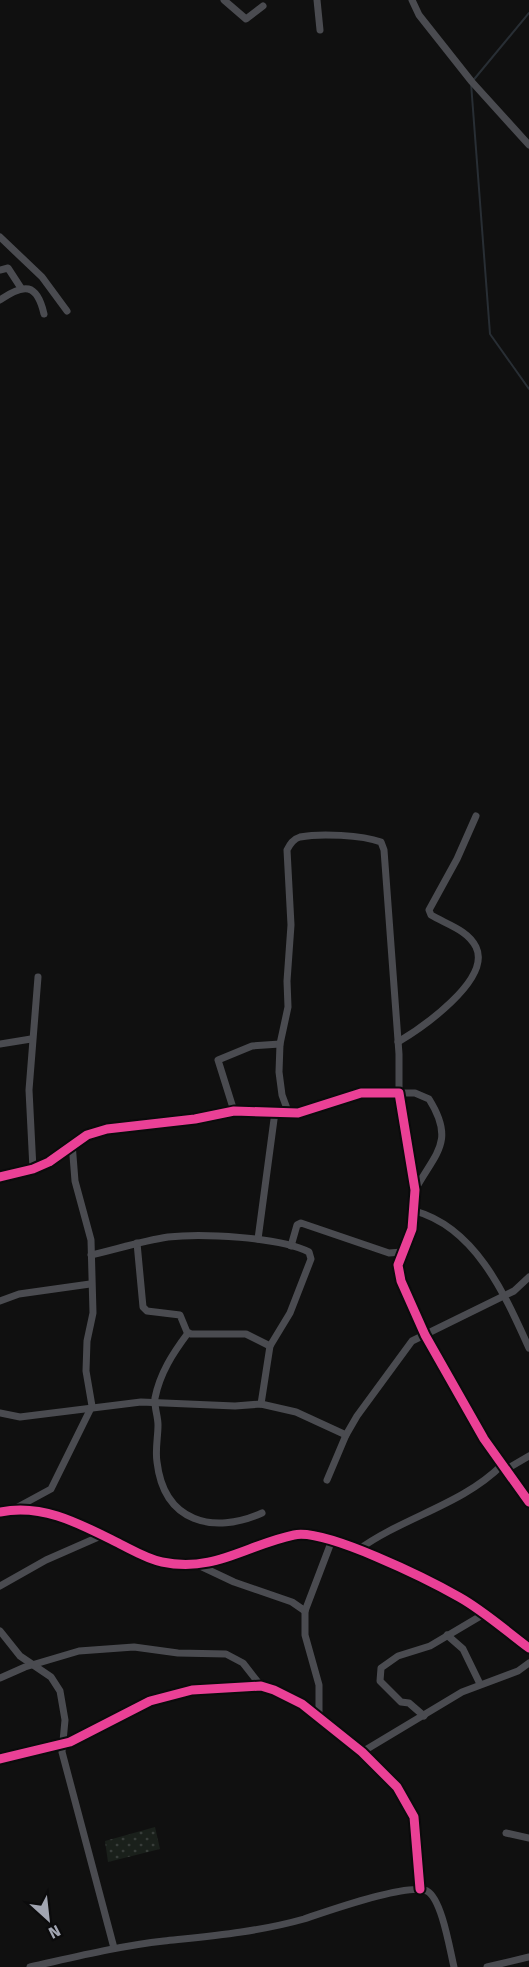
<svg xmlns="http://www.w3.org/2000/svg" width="529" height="1967" viewBox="0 0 529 1967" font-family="'Fira Sans',sans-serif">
<defs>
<pattern id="garden-dots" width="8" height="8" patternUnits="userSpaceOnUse" patternTransform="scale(1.5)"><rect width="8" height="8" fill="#1a201b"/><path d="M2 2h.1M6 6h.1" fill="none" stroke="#383d3a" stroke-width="1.8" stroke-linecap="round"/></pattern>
</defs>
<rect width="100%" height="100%" fill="#101010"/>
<polygon fill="url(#garden-dots)" points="155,1827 160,1849 108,1862 105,1841"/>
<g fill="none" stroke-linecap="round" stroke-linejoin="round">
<polyline stroke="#282e34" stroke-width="2" points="529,13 471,83 490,334 529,389"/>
<g stroke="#4a4b50" stroke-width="7">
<polyline points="224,0 246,19 263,6"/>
<polyline points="317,0 320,30"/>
<polyline points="412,0 419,15 472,82 529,145"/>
<polyline points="0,237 42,277 67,311"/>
<polyline points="0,270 8,268 21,288"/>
<path d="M 0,300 C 24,283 37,283 44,314"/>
<path d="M 398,1042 C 420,1029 492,980 476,947 C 468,930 446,924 431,915 L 429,910 L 457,859 L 476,816"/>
<polyline points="0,1044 31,1039"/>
<polyline points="234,1111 218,1060 252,1046 280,1044"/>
<path d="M 289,1114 L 282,1095 L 279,1072 L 280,1044 L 288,1007 L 287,981 L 291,925 L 287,850 C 290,844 293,839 300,837 C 320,833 362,835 381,842 L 384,850 L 399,1054 L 399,1093 L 415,1093 L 429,1099 C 456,1142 435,1153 415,1190"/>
<polyline points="33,1169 29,1090 38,977"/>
<polyline points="0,1177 33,1169 49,1162 87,1135 107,1129 195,1119 234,1111 298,1113 361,1093 399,1093 415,1190 412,1229 398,1265 401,1281 425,1335 484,1439 529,1502"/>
<path d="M 415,1211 C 476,1228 505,1295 529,1348"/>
<polyline points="258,1239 275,1112"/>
<polyline points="137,1243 143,1307 147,1311 180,1315 187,1332 191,1334 246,1334 270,1346"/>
<polyline points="291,1246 297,1225 301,1223 389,1253 402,1252"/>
<path d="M 91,1255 C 117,1249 142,1241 168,1237 C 202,1233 278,1237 309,1252 L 311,1259 L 290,1313 L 270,1346 L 261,1404"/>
<polyline points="0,1301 19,1294 90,1284"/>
<path d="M 188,1333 C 173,1353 160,1373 155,1398 C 154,1407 158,1416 158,1425 C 158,1437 155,1450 157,1462 C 164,1522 213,1535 262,1513"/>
<polyline points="0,1413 20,1417 141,1402 235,1406 261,1404 296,1412 346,1435"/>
<polyline points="505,1470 529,1456"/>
<polyline points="327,1480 346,1435 357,1416 412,1341 514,1291 529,1277"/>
<polyline points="16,1508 51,1489 92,1406 86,1371 87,1341 93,1313 91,1240 75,1181 72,1143"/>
<path d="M 0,1512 C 44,1503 82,1525 120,1544 C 134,1551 147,1559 162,1562 C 214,1573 246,1545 294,1535 C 325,1528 429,1580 459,1597 C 484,1611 506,1631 529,1648"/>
<path d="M 358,1550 C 403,1517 462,1505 502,1465"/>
<polyline points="198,1565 234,1582 292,1602 305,1611"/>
<polyline points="0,1586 46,1560 103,1535"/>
<polyline points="0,1631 20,1656 51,1677 60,1691 65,1720 62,1752 114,1948"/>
<polyline points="447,1635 463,1649 480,1684"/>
<polyline points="0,1678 25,1667 79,1651 134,1647 178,1653 226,1654 243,1663 261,1686"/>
<polyline points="424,1716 409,1703 401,1702 380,1681 381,1668 398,1656 430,1646 484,1614"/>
<polyline points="319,1719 319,1685 305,1635 305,1611 332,1540"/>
<polyline points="362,1752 462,1692 518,1671 529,1663"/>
<polyline points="0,1759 70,1742 150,1701 192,1690 261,1686 274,1690 302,1704 362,1752 397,1787 414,1817 420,1889"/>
<polyline points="506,1833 529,1838"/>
<path d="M 30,1967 C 75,1957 119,1946 164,1941 C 211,1936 258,1932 304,1919 C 325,1912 409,1882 427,1891 C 442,1899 450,1951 454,1967"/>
<polyline points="487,1967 529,1957"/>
</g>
<defs>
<g id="cycleway">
<polyline points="0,1177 33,1169 49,1162 87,1135 107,1129 195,1119 234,1111 298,1113 361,1093 399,1093 415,1190 412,1229 398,1265 401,1281 425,1335 484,1439 529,1502"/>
<path d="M 0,1512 C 44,1503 82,1525 120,1544 C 134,1551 147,1559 162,1562 C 214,1573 246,1545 294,1535 C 325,1528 429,1580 459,1597 C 484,1611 506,1631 529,1648"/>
<polyline points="0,1759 70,1742 150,1701 192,1690 261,1686 274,1690 302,1704 362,1752 397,1787 414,1817 420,1889"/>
</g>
</defs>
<use href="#cycleway" stroke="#0b0b0c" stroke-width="13"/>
<use href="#cycleway" stroke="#ea4096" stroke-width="9"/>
</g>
<g transform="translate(48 1919) rotate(153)" stroke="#0b0b0c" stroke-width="4.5" paint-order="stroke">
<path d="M0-4.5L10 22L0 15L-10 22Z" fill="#a1a5b1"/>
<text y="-9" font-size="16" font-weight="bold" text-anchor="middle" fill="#a1a5b1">N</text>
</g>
</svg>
